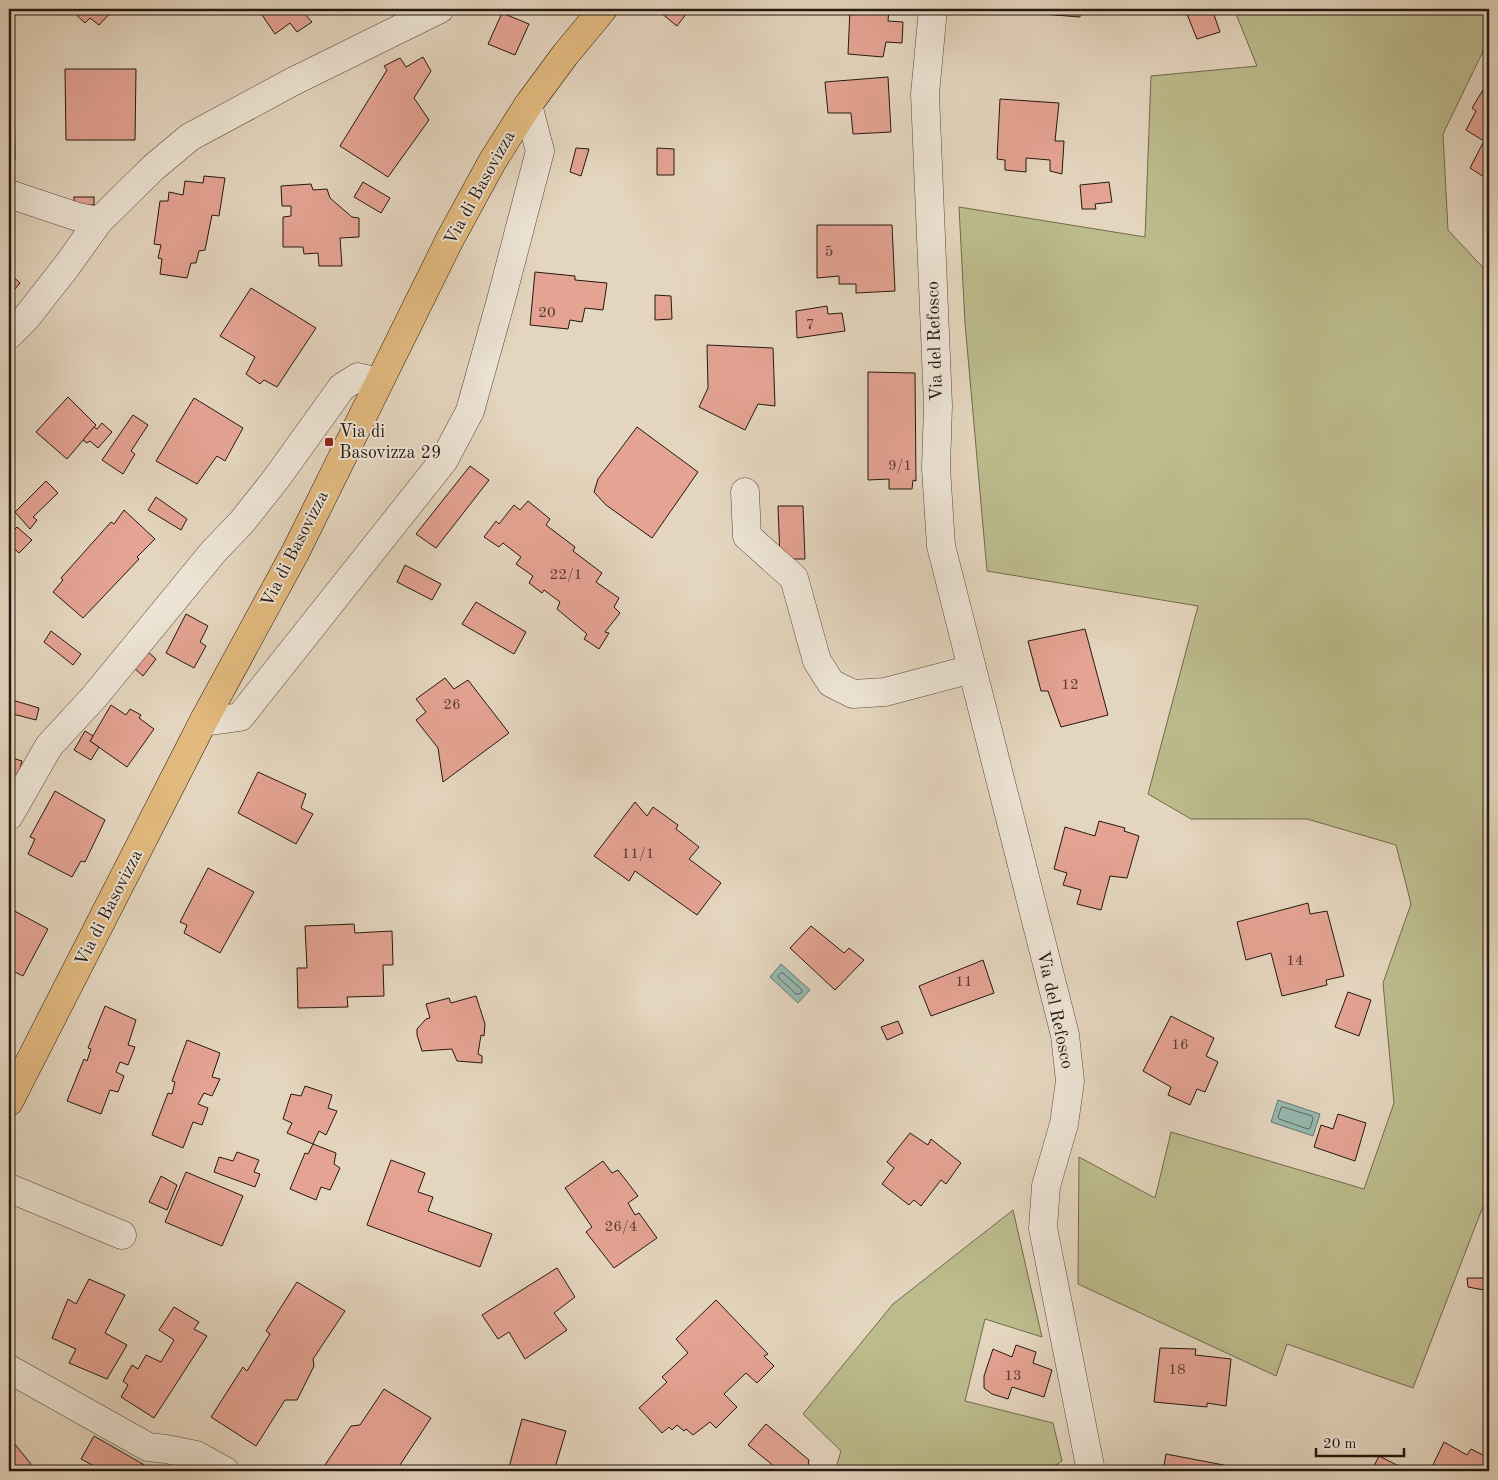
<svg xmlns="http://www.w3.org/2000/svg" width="1498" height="1480" viewBox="0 0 1498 1480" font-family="'Old Standard TT',serif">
<rect width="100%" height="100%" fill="#e4d5be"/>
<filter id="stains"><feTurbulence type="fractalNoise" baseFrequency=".004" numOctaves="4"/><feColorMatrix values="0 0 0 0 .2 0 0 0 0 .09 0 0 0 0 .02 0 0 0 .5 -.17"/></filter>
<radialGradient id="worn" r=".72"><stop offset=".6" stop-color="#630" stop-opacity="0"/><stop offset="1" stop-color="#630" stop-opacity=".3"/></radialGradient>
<g fill="#bcbb8c" stroke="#706a4e">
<polygon points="1234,9 1489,9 1489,39 1443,134 1448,230 1489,274 1489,1191 1413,1388 1287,1344 1276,1376 1078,1284 1079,1157 1155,1198 1171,1132 1364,1189 1394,1103 1383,983 1411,904 1396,845 1307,819 1191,819 1148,794 1198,606 987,571 965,323 959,207 1145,237 1151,76 1257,66"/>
<polygon points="1013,1210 1042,1337 985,1319 965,1401 1053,1423 1062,1461 1047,1471 835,1471 841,1451 803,1414 893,1304"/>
</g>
<g fill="#95b9af" stroke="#68796f">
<polygon points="781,964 810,990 798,1003 770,977"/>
<polygon points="1278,1100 1320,1114 1313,1136 1271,1122"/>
</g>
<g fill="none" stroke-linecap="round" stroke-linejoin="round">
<g stroke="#5d6860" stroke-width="1">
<polygon points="781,973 783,973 801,989 802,991 800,994 796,994 779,978 778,976"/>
<polygon points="1283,1107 1312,1116 1313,1119 1310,1128 1308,1129 1279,1119 1278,1117 1281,1108"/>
</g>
</g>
<g fill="#e4a393" stroke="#251810">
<polygon points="70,9 114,9 99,25 90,18 85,23"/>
<polygon points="258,9 309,9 304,13 312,22 297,32 290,23 275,34"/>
<polygon points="656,9 690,9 677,26"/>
<polygon points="850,9 889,9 888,21 903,22 902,43 886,42 883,57 848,54"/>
<polygon points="1017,9 1080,9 1080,17 1017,12"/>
<polygon points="1185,9 1212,9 1220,32 1197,39"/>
<polygon points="502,13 529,24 515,55 488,44"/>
<polygon points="423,57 431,71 414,98 429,120 388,177 340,146 387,70 384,66 400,58 406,67"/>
<polygon points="65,69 136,69 135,140 66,140"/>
<polygon points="888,77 891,132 853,134 851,113 828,113 825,82"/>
<polygon points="1486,85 1489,87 1489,180 1470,168 1484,141 1466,130 1476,111 1472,108"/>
<polygon points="9,87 14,87 15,159 9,159"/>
<polygon points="1000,99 1059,103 1055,141 1064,141 1062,174 1050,171 1050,160 1026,158 1026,172 1005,170 1005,160 997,159"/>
<polygon points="576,148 589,149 581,176 570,172"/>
<polygon points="657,148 674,149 674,175 657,175"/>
<polygon points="204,176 225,178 219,216 212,215 205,250 199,251 196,263 191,263 187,278 160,274 162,259 158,258 161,245 154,244 160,201 168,201 169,192 183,195 185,181 203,183"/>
<polygon points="363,182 390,198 381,213 354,197"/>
<polygon points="1109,182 1112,202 1095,204 1096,209 1082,209 1080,185"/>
<polygon points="311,184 313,190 327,189 330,198 352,217 359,218 359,237 340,238 342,266 319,266 318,253 304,254 303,247 283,247 283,217 291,216 291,206 282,206 281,186"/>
<rect x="74" y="197" width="20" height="8"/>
<polygon points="817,225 892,225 895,291 856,293 856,284 839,284 839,276 817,278"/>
<polygon points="535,272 575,276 575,280 607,283 603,310 585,308 582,322 570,320 568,329 530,325"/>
<polygon points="9,273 20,283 9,296"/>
<polygon points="251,288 316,328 277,387 264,380 260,384 246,374 255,357 220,336"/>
<polygon points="655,295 671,296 672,319 655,320"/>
<polygon points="827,306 828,314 842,313 845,331 797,338 796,311"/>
<polygon points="707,345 773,348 775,406 758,404 745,430 699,407 708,388"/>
<polygon points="868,372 915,373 916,481 913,480 912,489 889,489 889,479 868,480"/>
<polygon points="68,397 96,425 67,459 36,432"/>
<polygon points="194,398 243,428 225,461 217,456 197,484 156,461"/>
<polygon points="133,415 148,425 131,451 135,454 123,474 102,460"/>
<polygon points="102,423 112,432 98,448 90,441 87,443 83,440 94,427 97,429"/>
<polygon points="637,427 698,472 652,538 606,505 594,492 598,479"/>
<polygon points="470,466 489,480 436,548 416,534"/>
<polygon points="46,481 58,493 33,517 37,520 30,529 15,512"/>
<polygon points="156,497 187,519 181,530 148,510"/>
<polygon points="528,501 550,519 546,525 575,547 573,551 602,573 596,582 619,598 614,607 620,613 605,632 609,633 599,649 584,639 587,634 557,609 560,602 544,590 542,593 529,583 533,576 516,564 521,557 503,543 499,547 484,537 496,521 499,524 514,505 520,510"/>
<polygon points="778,506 803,506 805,559 780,559"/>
<polygon points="124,510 155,539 137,557 139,559 83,618 53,592 63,580 61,578 111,522 114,524"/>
<polygon points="17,527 32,540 19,553 9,544 9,535"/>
<polygon points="405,565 441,584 432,600 397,582"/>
<polygon points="476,602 526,632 514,654 462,624"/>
<polygon points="186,614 208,626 200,642 206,646 194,668 166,653"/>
<polygon points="1085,629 1108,715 1061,727 1048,691 1041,691 1028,641"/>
<polygon points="51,631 81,654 73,665 44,642"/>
<polygon points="9,632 14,660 9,661"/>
<polygon points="146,650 156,659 143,676 133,667"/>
<polygon points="445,678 454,689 468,680 509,733 443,782 438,748 416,720 426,712 416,699"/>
<polygon points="9,699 39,708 36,720 9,713"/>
<polygon points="111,705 126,715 130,709 141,715 139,718 154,729 127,767 90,741"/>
<polygon points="85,731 93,736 90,741 99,747 91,760 74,750"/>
<polygon points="9,757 22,761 15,788 9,786"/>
<polygon points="258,772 306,794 301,808 313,814 296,844 238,813"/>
<polygon points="55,791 105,820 85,862 81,861 72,877 28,854 35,839 30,837"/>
<polygon points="635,802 647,816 653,807 678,825 676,829 699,847 689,859 721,883 697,915 635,871 629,881 594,856"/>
<polygon points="1099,821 1125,828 1124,831 1139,836 1127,878 1110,876 1101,910 1077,904 1081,890 1063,885 1067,873 1054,869 1065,827 1095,836"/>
<polygon points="208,868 254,892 220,953 184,933 187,925 180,922"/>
<polygon points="1308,903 1310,914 1327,911 1344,976 1326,980 1327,985 1282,996 1271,953 1246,960 1237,922"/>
<polygon points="9,908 48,929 23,976 9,969"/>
<polygon points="354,924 355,933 392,931 393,965 383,965 384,996 347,997 348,1007 298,1008 297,968 307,968 305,926"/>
<polygon points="811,926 844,953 849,948 864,960 835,990 790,948"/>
<polygon points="983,960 994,993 931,1016 919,986"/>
<polygon points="1348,992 1371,1000 1359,1036 1335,1027"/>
<polygon points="476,996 485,1024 484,1036 481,1035 478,1054 482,1056 482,1063 457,1061 452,1049 422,1051 417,1035 417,1029 426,1019 430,1018 426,1004 449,998 451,1003"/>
<polygon points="105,1006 136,1020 128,1045 135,1047 128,1065 120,1062 116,1072 124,1076 118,1092 110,1090 101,1114 67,1101 84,1059 87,1061 91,1049 88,1048"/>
<polygon points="1171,1016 1214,1038 1206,1056 1218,1062 1205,1092 1197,1089 1190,1105 1168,1095 1171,1087 1143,1071"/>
<polygon points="898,1021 903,1033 887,1040 881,1027"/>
<polygon points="187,1040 220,1053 212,1077 220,1079 212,1096 204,1093 198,1104 208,1108 202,1125 193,1122 183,1148 152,1135 168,1093 172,1094 175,1082 172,1081"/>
<polygon points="305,1086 332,1095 328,1108 337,1111 326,1135 319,1131 313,1144 287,1133 292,1123 283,1119 291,1094 301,1096"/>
<polygon points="1338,1114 1366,1123 1355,1161 1314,1147 1321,1125 1333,1129"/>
<polygon points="910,1133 928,1145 931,1139 961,1163 946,1184 941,1180 921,1206 914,1200 909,1205 882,1184 894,1168 887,1162"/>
<polygon points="313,1144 336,1153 334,1164 340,1168 330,1190 321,1187 316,1200 290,1189 305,1153 308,1154"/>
<polygon points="237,1152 259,1160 254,1172 260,1174 255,1187 214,1172 219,1157 233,1161"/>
<polygon points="391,1160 425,1173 418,1192 433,1197 428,1211 492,1234 480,1267 367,1225"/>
<polygon points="603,1161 612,1173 618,1170 638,1196 628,1203 635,1215 639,1213 657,1238 614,1268 586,1232 592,1227 565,1188"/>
<polygon points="186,1172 243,1196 222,1246 165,1222"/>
<polygon points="161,1176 177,1185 167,1210 149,1202"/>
<polygon points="557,1268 575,1297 554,1313 567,1330 525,1359 509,1332 498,1339 482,1315"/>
<polygon points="1467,1278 1489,1278 1489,1291 1468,1287"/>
<polygon points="89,1279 125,1295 105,1333 127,1345 107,1379 69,1363 76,1349 52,1338 68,1299 76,1304"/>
<polygon points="297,1282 345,1311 313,1359 314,1366 297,1400 285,1400 256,1446 211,1417 243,1367 247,1371 270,1334 266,1331"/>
<polygon points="716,1300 768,1354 764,1356 774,1366 757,1383 746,1373 724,1394 737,1407 716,1428 710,1422 693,1435 686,1429 684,1431 677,1425 672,1430 669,1427 662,1433 639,1408 667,1382 662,1377 688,1353 676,1339"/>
<polygon points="174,1307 199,1322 194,1329 207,1336 154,1418 121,1397 128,1385 123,1381 132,1365 138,1369 146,1355 161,1362 174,1340 159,1330"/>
<polygon points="1016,1345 1036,1352 1033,1363 1052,1370 1044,1397 1012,1387 1008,1399 992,1394 984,1388 984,1376 993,1349 1012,1357"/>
<polygon points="1160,1348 1196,1349 1195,1355 1231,1359 1226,1406 1207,1403 1207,1407 1154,1402"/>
<polygon points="384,1389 431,1418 396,1471 321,1471 351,1426 360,1425"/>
<polygon points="522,1419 566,1431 554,1471 508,1471"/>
<polygon points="766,1424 809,1460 807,1471 780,1471 748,1445"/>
<polygon points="94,1436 148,1467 145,1471 103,1471 81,1459"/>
<polygon points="9,1437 31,1464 28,1466 32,1471 9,1471"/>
<polygon points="1444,1442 1467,1455 1471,1449 1489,1458 1489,1463 1485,1471 1430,1471"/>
<polygon points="1166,1454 1234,1467 1233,1471 1163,1471"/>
<polygon points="1379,1456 1399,1466 1397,1471 1378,1471 1373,1468"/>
</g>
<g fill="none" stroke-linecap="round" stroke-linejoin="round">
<defs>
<g id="minor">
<polyline points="933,9 925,94 938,405 936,468 941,546 1065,1035 1070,1081 1064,1124 1046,1186 1043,1228 1091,1471"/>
<polyline points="9,194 78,217 99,221"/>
<polyline points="9,335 26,318 66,267 99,221 154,167 190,137 292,82 440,9"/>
<polyline points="745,492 747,536 794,578 817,661 831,683 853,694 885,692 972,669"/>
<polyline points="203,722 240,717 444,460 470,411 501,300 540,151 528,105"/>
<polyline points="9,816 49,746 95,696 214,551 241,523 276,479 342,387 358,377 379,382"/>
<polyline points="9,1188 122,1235"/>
<polyline points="9,1369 148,1447 166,1449 196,1455 225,1471"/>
</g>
<polyline id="major" points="9,1102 203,722 296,551 450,239 492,162 528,105 565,55 603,9"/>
</defs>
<use href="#minor" stroke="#55473c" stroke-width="29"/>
<use href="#major" stroke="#251810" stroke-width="29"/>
<use href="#minor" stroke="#ede4d5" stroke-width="28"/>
<use href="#major" stroke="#e2ba7f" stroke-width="28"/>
</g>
<rect fill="#8f2418" stroke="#ede4d5" stroke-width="2" x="324" y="437" width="10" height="10" rx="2.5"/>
<g text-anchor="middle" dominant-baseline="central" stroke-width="4" stroke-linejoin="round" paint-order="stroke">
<g font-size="15" fill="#553b31">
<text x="829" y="252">5</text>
<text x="547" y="313">20</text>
<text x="810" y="325">7</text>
<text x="900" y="466">9/1</text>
<text x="566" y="575">22/1</text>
<text x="1070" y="685">12</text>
<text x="452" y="705">26</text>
<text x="638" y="854">11/1</text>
<text x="1295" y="961">14</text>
<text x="964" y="982">11</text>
<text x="1180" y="1045">16</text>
<text x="621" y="1227">26/4</text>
<text x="1177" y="1370">18</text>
<text x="1013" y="1376">13</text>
</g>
<g font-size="18" fill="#251810" stroke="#ede4d5">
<text transform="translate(480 188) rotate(-61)">Via di Basovizza</text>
<text transform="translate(935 341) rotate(-92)">Via del Refosco</text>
<text transform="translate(295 549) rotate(-63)">Via di Basovizza</text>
<text transform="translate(109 908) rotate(-63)">Via di Basovizza</text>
<text transform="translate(1055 1010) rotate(78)">Via del Refosco</text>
</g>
<g font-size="18" fill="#251810" stroke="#ede4d5" text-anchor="start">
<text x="339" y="432">Via di<tspan x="339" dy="21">Basovizza 29</tspan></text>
</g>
</g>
<rect width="1498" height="1480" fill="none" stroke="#e4d5be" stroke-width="30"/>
<rect x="10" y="10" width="1478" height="1460" fill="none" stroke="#251810" stroke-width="2.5"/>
<rect x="15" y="15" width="1468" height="1450" fill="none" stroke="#251810"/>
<path d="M1316 1448v8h88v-8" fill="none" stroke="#251810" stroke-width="2.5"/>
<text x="1323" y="1448" font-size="15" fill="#251810" stroke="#ede4d5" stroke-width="4" paint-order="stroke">20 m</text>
<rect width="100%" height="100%" filter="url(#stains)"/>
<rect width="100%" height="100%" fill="url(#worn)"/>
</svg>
